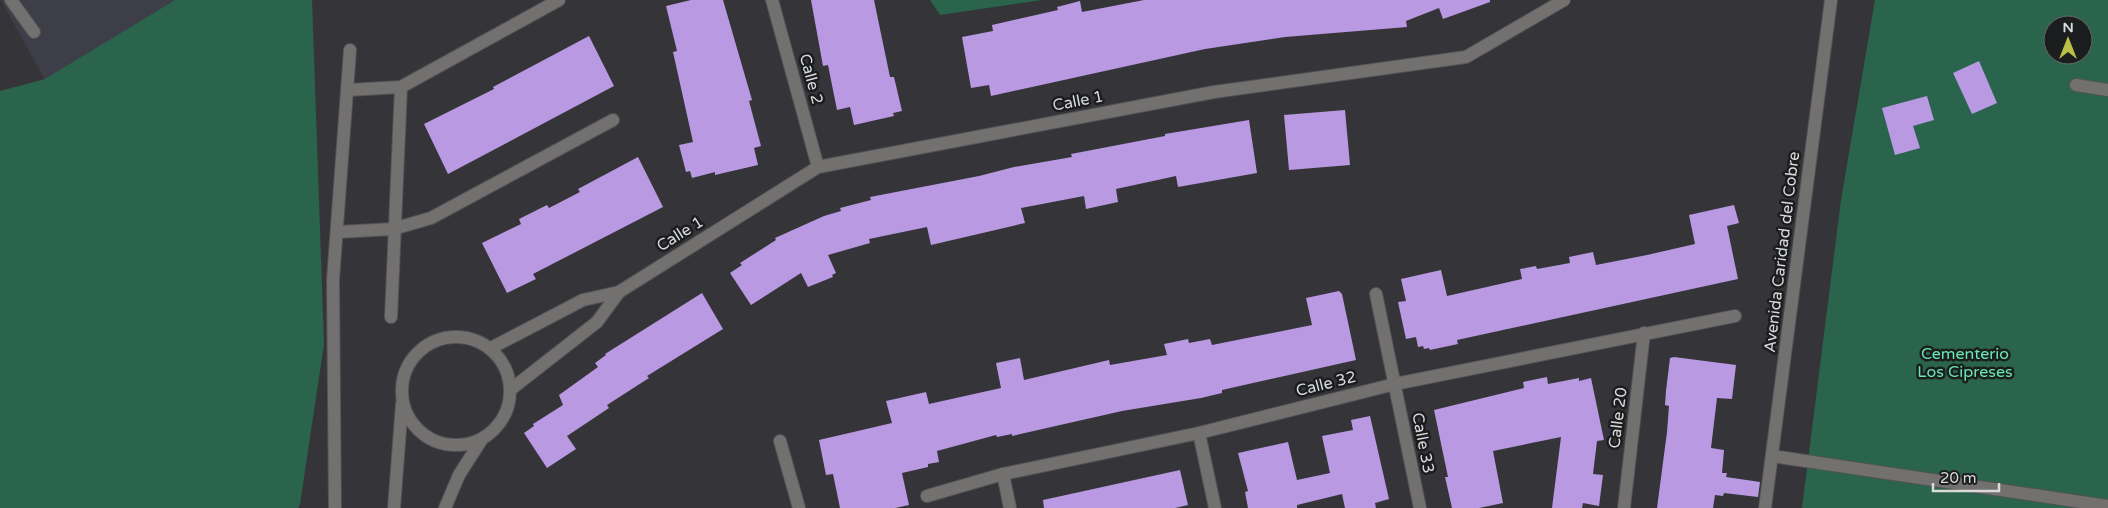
<svg xmlns="http://www.w3.org/2000/svg" width="2108" height="508" viewBox="0 0 2108 508" font-family="'Varela Round',sans-serif">
<rect width="100%" height="100%" fill="#353539"/>
<polygon fill="#3d3e48" points="1,0 175,0 45,80"/>
<g fill="#2a644c" fill-rule="evenodd">
<polygon points="175,0 312,0 324,344 300,504 298,508 0,508 0,91 45,79"/>
<polygon points="930,0 1042,0 940,15"/>
<path d="M 1875,0 L 2108,0 L 2108,508 L 1802,508 L 1841,200 ZM 2053,25 L 2083,25 L 2083,55 L 2053,55 Z"/>
</g>
<g fill="#b899e2">
<polygon points="691,0 723,0 752,100 749,101 761,146 754,148 758,165 715,175 715,172 692,178 690,171 686,172 679,145 693,142 673,52 677,51 666,6"/>
<polygon points="811,0 874,0 890,77 894,77 902,111 893,113 894,116 854,125 850,107 837,110 828,65 823,66"/>
<polygon points="1144,0 1490,0 1490,2 1443,19 1439,8 1406,21 1407,27 1285,37 1205,49 991,96 989,85 971,88 962,37 993,31 992,25 1058,10 1057,7 1080,1 1082,12"/>
<polygon points="589,36 614,86 448,174 424,124 494,89 493,87"/>
<polygon points="1979,61 1997,103 1972,114 1953,73"/>
<polygon points="1927,96 1934,120 1913,126 1920,148 1895,155 1882,108"/>
<polygon points="1345,110 1350,165 1289,170 1284,115"/>
<polygon points="1249,120 1257,173 1178,187 1176,176 1116,189 1118,202 1086,209 1084,196 1021,208 1025,223 931,245 927,227 869,239 870,243 828,255 836,273 832,275 833,277 808,287 801,273 751,305 730,273 742,265 740,263 776,240 775,238 824,216 841,211 840,208 871,200 870,197 979,176 1014,167 1072,157 1071,154 1165,136 1165,134"/>
<polygon points="638,157 663,207 533,274 536,279 507,293 482,243 521,224 519,219 547,205 549,208 580,192 578,189"/>
<polygon points="1734,205 1739,223 1727,226 1738,279 1457,340 1458,344 1430,350 1429,348 1424,349 1423,346 1418,347 1416,337 1406,339 1398,302 1406,301 1401,279 1441,270 1447,296 1522,279 1520,269 1536,266 1537,269 1570,263 1569,257 1593,252 1596,265 1647,255 1695,244 1689,215"/>
<polygon points="1339,291 1342,294 1356,360 1222,390 1222,393 1201,398 1122,411 1012,436 1012,434 997,437 996,435 937,451 939,462 928,464 928,467 902,473 909,505 895,508 840,508 833,474 826,475 819,440 892,423 886,401 926,392 929,404 1001,388 996,363 1020,358 1024,380 1109,360 1110,365 1167,355 1164,344 1188,339 1189,343 1210,339 1212,345 1312,325 1306,298"/>
<polygon points="702,293 723,329 647,376 649,378 607,405 609,408 567,436 576,449 547,468 524,433 534,426 533,424 563,405 559,395 598,367 595,363 606,355 605,354"/>
<polygon points="1674,357 1736,365 1732,399 1717,398 1711,448 1724,450 1722,473 1727,473 1726,477 1760,482 1758,497 1724,493 1723,496 1715,495 1713,508 1657,508 1667,432 1669,406 1665,405 1666,391 1670,358"/>
<polygon points="1547,377 1548,384 1579,378 1579,381 1591,378 1604,440 1597,441 1593,474 1603,475 1599,506 1583,503 1582,508 1552,508 1561,437 1493,451 1503,503 1479,508 1452,508 1445,477 1448,477 1434,410 1524,388 1523,382"/>
<polygon points="1370,416 1389,499 1375,503 1376,508 1345,508 1342,494 1297,505 1297,508 1248,508 1245,492 1248,491 1238,453 1288,442 1297,480 1330,473 1322,436 1353,430 1351,420"/>
<polygon points="1180,470 1188,505 1175,508 1044,508 1043,500"/>
</g>
<g fill="none" stroke-linecap="round" stroke-linejoin="round">
<defs>
<g id="minor">
<polyline points="11,0 34,32"/>
<polyline points="772,0 818,167"/>
<polyline points="2076,85 2108,90"/>
<polyline points="348,90 401,87 559,0"/>
<polyline points="338,232 393,229 431,218 613,120"/>
<polyline points="1376,294 1420,508"/>
<polyline points="391,317 401,87"/>
<circle cx="456" cy="391" r="54"/>
<polyline points="491,348 583,300 619,292 818,167 1214,92 1466,57 1564,0"/>
<polyline points="510,390 597,322 619,292"/>
<polyline points="1199,433 1215,508"/>
<polyline points="780,441 799,508"/>
<polyline points="1772,456 2108,506"/>
<polyline points="1003,474 1010,508"/>
<polyline points="927,496 1003,474 1199,433 1395,384 1735,316"/>
<polyline points="335,508 333,280 350,50"/>
<polyline points="394,508 402,404"/>
<polyline points="445,508 459,475 482,439"/>
<polyline points="1624,508 1644,333"/>
<polyline points="1765,508 1831,0"/>
</g>
</defs>
<use href="#minor" stroke="#535356" stroke-width="14"/>
<use href="#minor" stroke="#72716f" stroke-width="12"/>
</g>
<g text-anchor="middle" dominant-baseline="central" stroke-width="5" stroke-linejoin="round" paint-order="stroke">
<g font-size="16" fill="#d9dadc" stroke="#1c1d1e">
<text transform="translate(811 79) rotate(75)">Calle 2</text>
<text transform="translate(1078 101) rotate(-11)">Calle 1</text>
<text transform="translate(680 234) rotate(-32)">Calle 1</text>
<text transform="translate(1782 252) rotate(-83)">Avenida Caridad del Cobre</text>
<text transform="translate(1326 384) rotate(-14)">Calle 32</text>
<text transform="translate(1618 418) rotate(-83)">Calle 20</text>
<text transform="translate(1423 443) rotate(79)">Calle 33</text>
</g>
<g font-size="16" fill="#66e8b4" stroke="#1c1d1e">
<text x="1965" y="354">Cementerio<tspan x="1965" dy="18">Los Cipreses</tspan></text>
</g>
</g>
<g transform="translate(2068 40)"><circle r="24" fill="#1c1d1e" stroke="#68696a"/>
<path d="M0-4L9 19L0 12L-9 19Z" fill="#bac045"/>
<text y="-8" font-size="14" font-weight="bold" text-anchor="middle" fill="#d9dadc">N</text>
</g>
<path d="M1933 483v8h66v-8" fill="none" stroke="#d9dadc" stroke-width="2.5"/>
<text x="1940" y="483" font-size="15" fill="#d9dadc" stroke="#1c1d1e" stroke-width="4" paint-order="stroke">20 m</text>
</svg>
